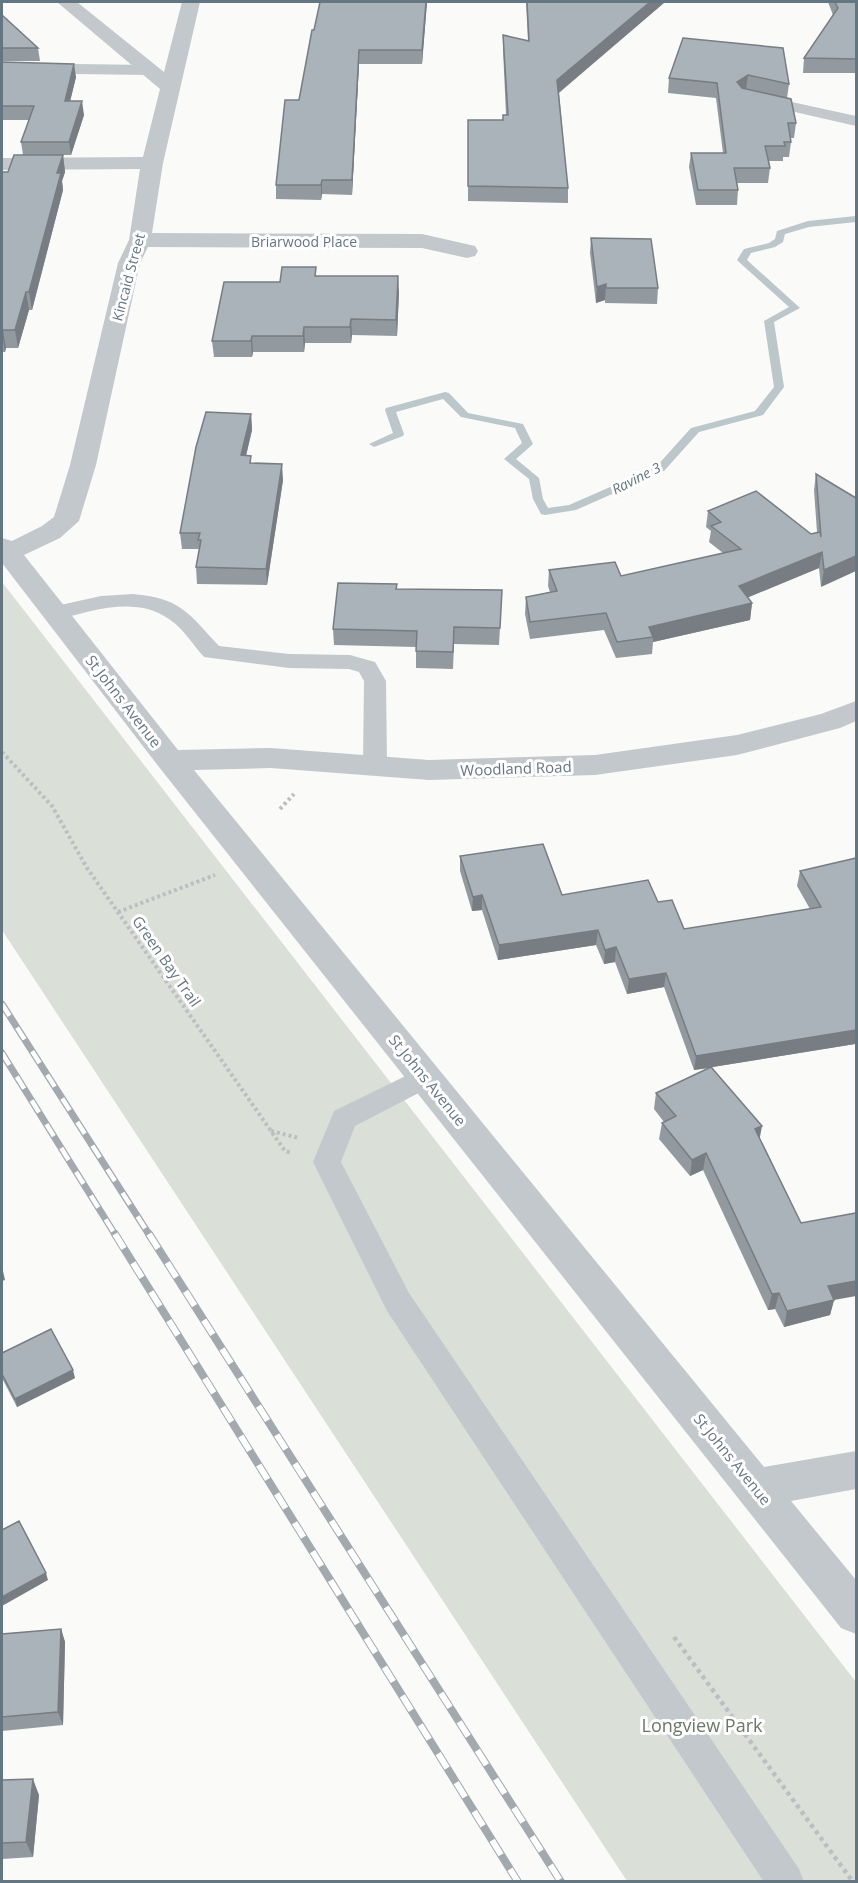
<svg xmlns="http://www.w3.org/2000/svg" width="858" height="1883" viewBox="0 0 858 1883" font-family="'Open Sans',sans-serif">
<rect width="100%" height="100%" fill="#fafaf8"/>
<polygon fill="#dadfd7" points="2,582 856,1682 856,1881 627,1881 2,930"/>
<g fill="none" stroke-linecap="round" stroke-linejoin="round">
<polygon fill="#bbc7cb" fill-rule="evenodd" points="856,216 856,222 809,227 785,234 783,242 775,247 751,253 747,260 800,308 774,322 784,387 763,415 699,432 664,471 576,510 545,515 541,514 533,499 529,479 504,459 522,443 515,428 461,417 443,399 396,412 404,434 403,436 374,447 369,444 393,433 385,410 386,408 445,392 449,393 468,413 523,424 533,444 516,459 539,478 543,499 548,508 569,505 656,467 691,428 755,411 774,387 764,321 789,307 739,262 737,260 744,249 769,243 775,239 777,231 808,221"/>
<g stroke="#bbbfc2" stroke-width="4" stroke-dasharray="3 3" stroke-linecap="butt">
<polyline points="2,752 52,806 87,868 285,1151 292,1153"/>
<polyline points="280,809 294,794"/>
<polyline points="118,912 215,875"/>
<polyline points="271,1131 299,1138"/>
</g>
<polyline stroke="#bbbfc2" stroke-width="4.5" stroke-dasharray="4 4" stroke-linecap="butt" points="674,1637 853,1882"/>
<g fill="#c3c8cc" fill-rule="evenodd">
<polygon points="2,63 149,65 157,70 149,75 2,73"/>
<polygon points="760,95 856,116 856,126 755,103 752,100"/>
<path d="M 133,594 C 181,598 188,613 219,646 L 289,654 L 350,655 L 375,662 L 386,681 L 387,766 L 383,772 L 375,774 L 367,772 L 363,766 L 364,681 L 359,672 L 349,669 L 289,668 L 204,657 C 193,645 183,628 169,619 C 136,595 91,611 55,620 L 47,618 L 44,613 L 47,608 L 101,596 Z"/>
<polygon points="426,1066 436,1070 440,1077 436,1084 355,1126 341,1162 409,1293 799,1869 804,1882 764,1882 387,1311 313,1162 334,1111"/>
</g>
<polygon fill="#c3c8cc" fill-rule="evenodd" points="57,2 77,2 164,72 182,2 200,2 163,163 152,233 422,234 475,246 478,251 475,256 467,258 422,248 148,247 140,263 96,465 79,521 60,538 24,555 178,750 271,748 429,760 595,755 737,735 821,714 856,701 856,721 840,728 737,755 595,775 429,780 271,768 194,770 764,1467 856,1451 856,1489 791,1501 856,1580 856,1634 841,1628 159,767 2,563 2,538 12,541 42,526 54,517 70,465 118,263 129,240 140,169 2,170 2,158 143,157 160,89"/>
<defs>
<g id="rail-far1">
<polyline points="2,1004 150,1236"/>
<polyline points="2,1053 116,1236"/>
</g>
<g id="rail">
<polyline points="115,1234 518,1882"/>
<polyline points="149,1234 561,1882"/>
</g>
</defs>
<use href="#rail-far1" stroke="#a2aab0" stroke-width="7"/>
<use href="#rail" stroke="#a2aab0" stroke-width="8"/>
<use href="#rail-far1" stroke="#fff" stroke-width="4.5" stroke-dasharray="14" stroke-linecap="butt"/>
<use href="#rail" stroke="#fff" stroke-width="6" stroke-dasharray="17" stroke-linecap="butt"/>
</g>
<g fill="#929a9f">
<polygon points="427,2 422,64 359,64 352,195 322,194 321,200 276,199 276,185 299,100 314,30"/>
<polygon points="526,2 665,2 559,93 568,188 568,203 468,201 468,120 502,120 506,115 503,49 503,35 528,41"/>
<polygon points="828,2 856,2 856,73 803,73 804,58 833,15"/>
<polygon points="2,15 38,48 40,61 2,61"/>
<polygon points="683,38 789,84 787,98 796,123 794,138 790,138 791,142 789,157 783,157 783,161 769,161 770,168 768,183 737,183 738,190 737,205 696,205 689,167 691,153 723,153 716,98 668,93 669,78"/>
<polygon points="2,62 76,77 70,101 84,115 71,155 63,155 65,172 62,181 63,190 32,310 29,310 18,348 6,348 5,352 2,352 2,172 8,172 23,155 21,142 29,120 2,120"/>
<polygon points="591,238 658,288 657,304 605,303 605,300 596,303 590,253"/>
<polygon points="316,267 316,276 399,292 397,336 352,335 351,343 305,343 304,352 253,352 252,357 214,357 212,341 280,282"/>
<polygon points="251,414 252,430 246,456 251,456 251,463 283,480 267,585 197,584 196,567 199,549 182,549 180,533"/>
<polygon points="816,474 856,498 821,587 819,568 748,597 752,603 750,620 653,642 652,654 616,658 604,630 530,639 525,614 526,597 550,592 548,586 549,570 621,576 723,553 709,542 711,531 706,527 708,511 811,534 817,532 814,490"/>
<polygon points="397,589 502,590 499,645 454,644 453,669 416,668 416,647 334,645 333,629"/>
<polygon points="460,856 562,895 658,902 684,929 810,909 797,886 800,871 856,858 856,1047 855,1044 712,1067 760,1139 834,1300 830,1315 784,1327 775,1309 768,1310 703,1170 690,1176 659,1139 662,1123 664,1122 654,1109 656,1093 710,1068 694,1070 664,987 627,994 615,962 604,964 596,945 498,960 482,910 472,911 460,871"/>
<polygon points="2,1353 75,1378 17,1407 2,1378"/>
<polygon points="61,1629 65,1642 63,1725 2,1731 2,1634"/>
<polygon points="2,1780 39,1795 33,1857 2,1859"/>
</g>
<g fill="#777d82">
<polygon points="426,2 427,2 422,64 422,50"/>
<polygon points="650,2 665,2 557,94 557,80"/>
<polygon points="359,50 359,64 352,195 352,180"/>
<polygon points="74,64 76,77 67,114 65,101"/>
<polygon points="748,75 746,90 736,97 737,82"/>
<polygon points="82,101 84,115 71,155 69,142"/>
<polygon points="63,155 65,172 62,181 63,190 32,310 29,292 57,173"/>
<polygon points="322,180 322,194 321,200 321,185"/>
<polygon points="398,276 399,292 397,336 396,320"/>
<polygon points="606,284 605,300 596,303 597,287"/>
<polygon points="26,292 29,310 18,348 15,330"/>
<polygon points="351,319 352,335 351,343 350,327"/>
<polygon points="304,327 305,343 304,352 303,336"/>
<polygon points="3,330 6,348 5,352 2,334"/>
<polygon points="252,336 253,352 252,357 251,341"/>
<polygon points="251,414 252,430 242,472 241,455"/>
<polygon points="282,464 283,480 267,585 266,569"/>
<polygon points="822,552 819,568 737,602 739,586"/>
<polygon points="856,556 856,571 821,587 824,570"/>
<polygon points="752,603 750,620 653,642 653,637 649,627"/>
<polygon points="482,895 482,910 472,911 473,897"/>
<polygon points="598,930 596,945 498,960 499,945"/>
<polygon points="616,947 615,962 604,964 605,950"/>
<polygon points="666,973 664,987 627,994 629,979"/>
<polygon points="856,1030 856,1039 855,1044 694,1070 696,1056"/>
<polygon points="762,1126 759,1142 755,1129"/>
<polygon points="706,1153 703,1170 690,1176 692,1160"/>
<polygon points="3,1271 5,1280 2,1281 2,1272"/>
<polygon points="856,1281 856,1296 834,1300 830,1315 784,1327 787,1311 828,1286"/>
<polygon points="779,1293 775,1309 768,1310 772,1294"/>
<polygon points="73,1370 75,1378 17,1407 15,1399"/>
<polygon points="46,1573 48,1580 2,1606 2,1597"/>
<polygon points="61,1629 65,1642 63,1725 58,1712"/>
<polygon points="33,1779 39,1795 33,1857 26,1842"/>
</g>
<g fill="#aab3b9" stroke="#777d82" stroke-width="1.5">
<polygon points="320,2 426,2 422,50 359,50 352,180 322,180 321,185 276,185 285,100 299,100 312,30 314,30"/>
<polygon points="527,2 650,2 557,80 568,188 468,186 468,120 503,120 503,115 508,115 503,35 529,41"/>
<polygon points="835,2 856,2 856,59 804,58 838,8"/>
<polygon points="2,15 38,48 2,48"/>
<polygon points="683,38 783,48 789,84 748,75 737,82 742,88 791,99 796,123 788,123 791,142 784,142 785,146 765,146 770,168 734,168 738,190 698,190 691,153 726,153 717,83 669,78"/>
<polygon points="2,62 74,64 65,101 82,101 69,142 21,142 34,106 2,106"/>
<polygon points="14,155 63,155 57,173 61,173 29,292 26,292 15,330 3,330 2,334 2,172 8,172"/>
<polygon points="591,238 651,239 658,288 606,288 606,284 597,287"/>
<polygon points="282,267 316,267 315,276 398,276 396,320 351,319 350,327 304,327 303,336 252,336 251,341 212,341 224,282 280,282"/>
<polygon points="206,412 251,414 241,455 251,456 250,463 282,464 266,569 196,567 201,540 198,540 200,533 180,533 196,447"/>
<polygon points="816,474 856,498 856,556 824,570 822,552 739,586 752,603 649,627 653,637 617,642 606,613 530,622 526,597 557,591 549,570 615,562 621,576 741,549 711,526 721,522 708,511 756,491 811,534 820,532 821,537"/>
<polygon points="338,583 397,584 396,589 502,590 500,628 454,627 453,652 416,651 417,631 333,629"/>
<polygon points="543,844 562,895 648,880 658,902 672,900 684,929 821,907 800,871 856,858 856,1030 696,1056 666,973 629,979 616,947 605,950 598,930 499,945 482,895 473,897 460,856"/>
<polygon points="711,1067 762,1126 755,1129 801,1223 856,1213 856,1281 828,1286 834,1300 787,1311 779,1293 772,1294 706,1153 692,1160 662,1123 676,1116 656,1093"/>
<polygon points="51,1329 73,1370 15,1399 2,1374 2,1353"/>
<polygon points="19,1521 46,1573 2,1597 2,1530"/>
<polygon points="61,1629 58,1712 2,1717 2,1634"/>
<polygon points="33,1779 26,1842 2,1843 2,1780"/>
</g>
<g text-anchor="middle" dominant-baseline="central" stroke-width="6" stroke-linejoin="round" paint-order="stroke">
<g font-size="14" fill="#657683" stroke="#fff">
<text x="304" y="241">Briarwood Place</text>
<text transform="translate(128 277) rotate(-75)">Kincaid Street</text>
</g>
<g font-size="14" font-style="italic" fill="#60757c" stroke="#fff">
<text transform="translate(636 478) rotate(-27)">Ravine 3</text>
</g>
<g font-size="15" fill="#657683" stroke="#fff">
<text transform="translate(124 701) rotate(52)">St Johns Avenue</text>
<text transform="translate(516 768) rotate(-2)">Woodland Road</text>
<text transform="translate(167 961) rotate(55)">Green Bay Trail</text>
<text transform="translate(428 1080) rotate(51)">St Johns Avenue</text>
<text transform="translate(733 1459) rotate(51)">St Johns Avenue</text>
</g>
<g font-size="18" fill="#687a64" stroke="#fff">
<text x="702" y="1725">Longview Park</text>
</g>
</g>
<rect width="858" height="1883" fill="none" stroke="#657683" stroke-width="6"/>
</svg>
